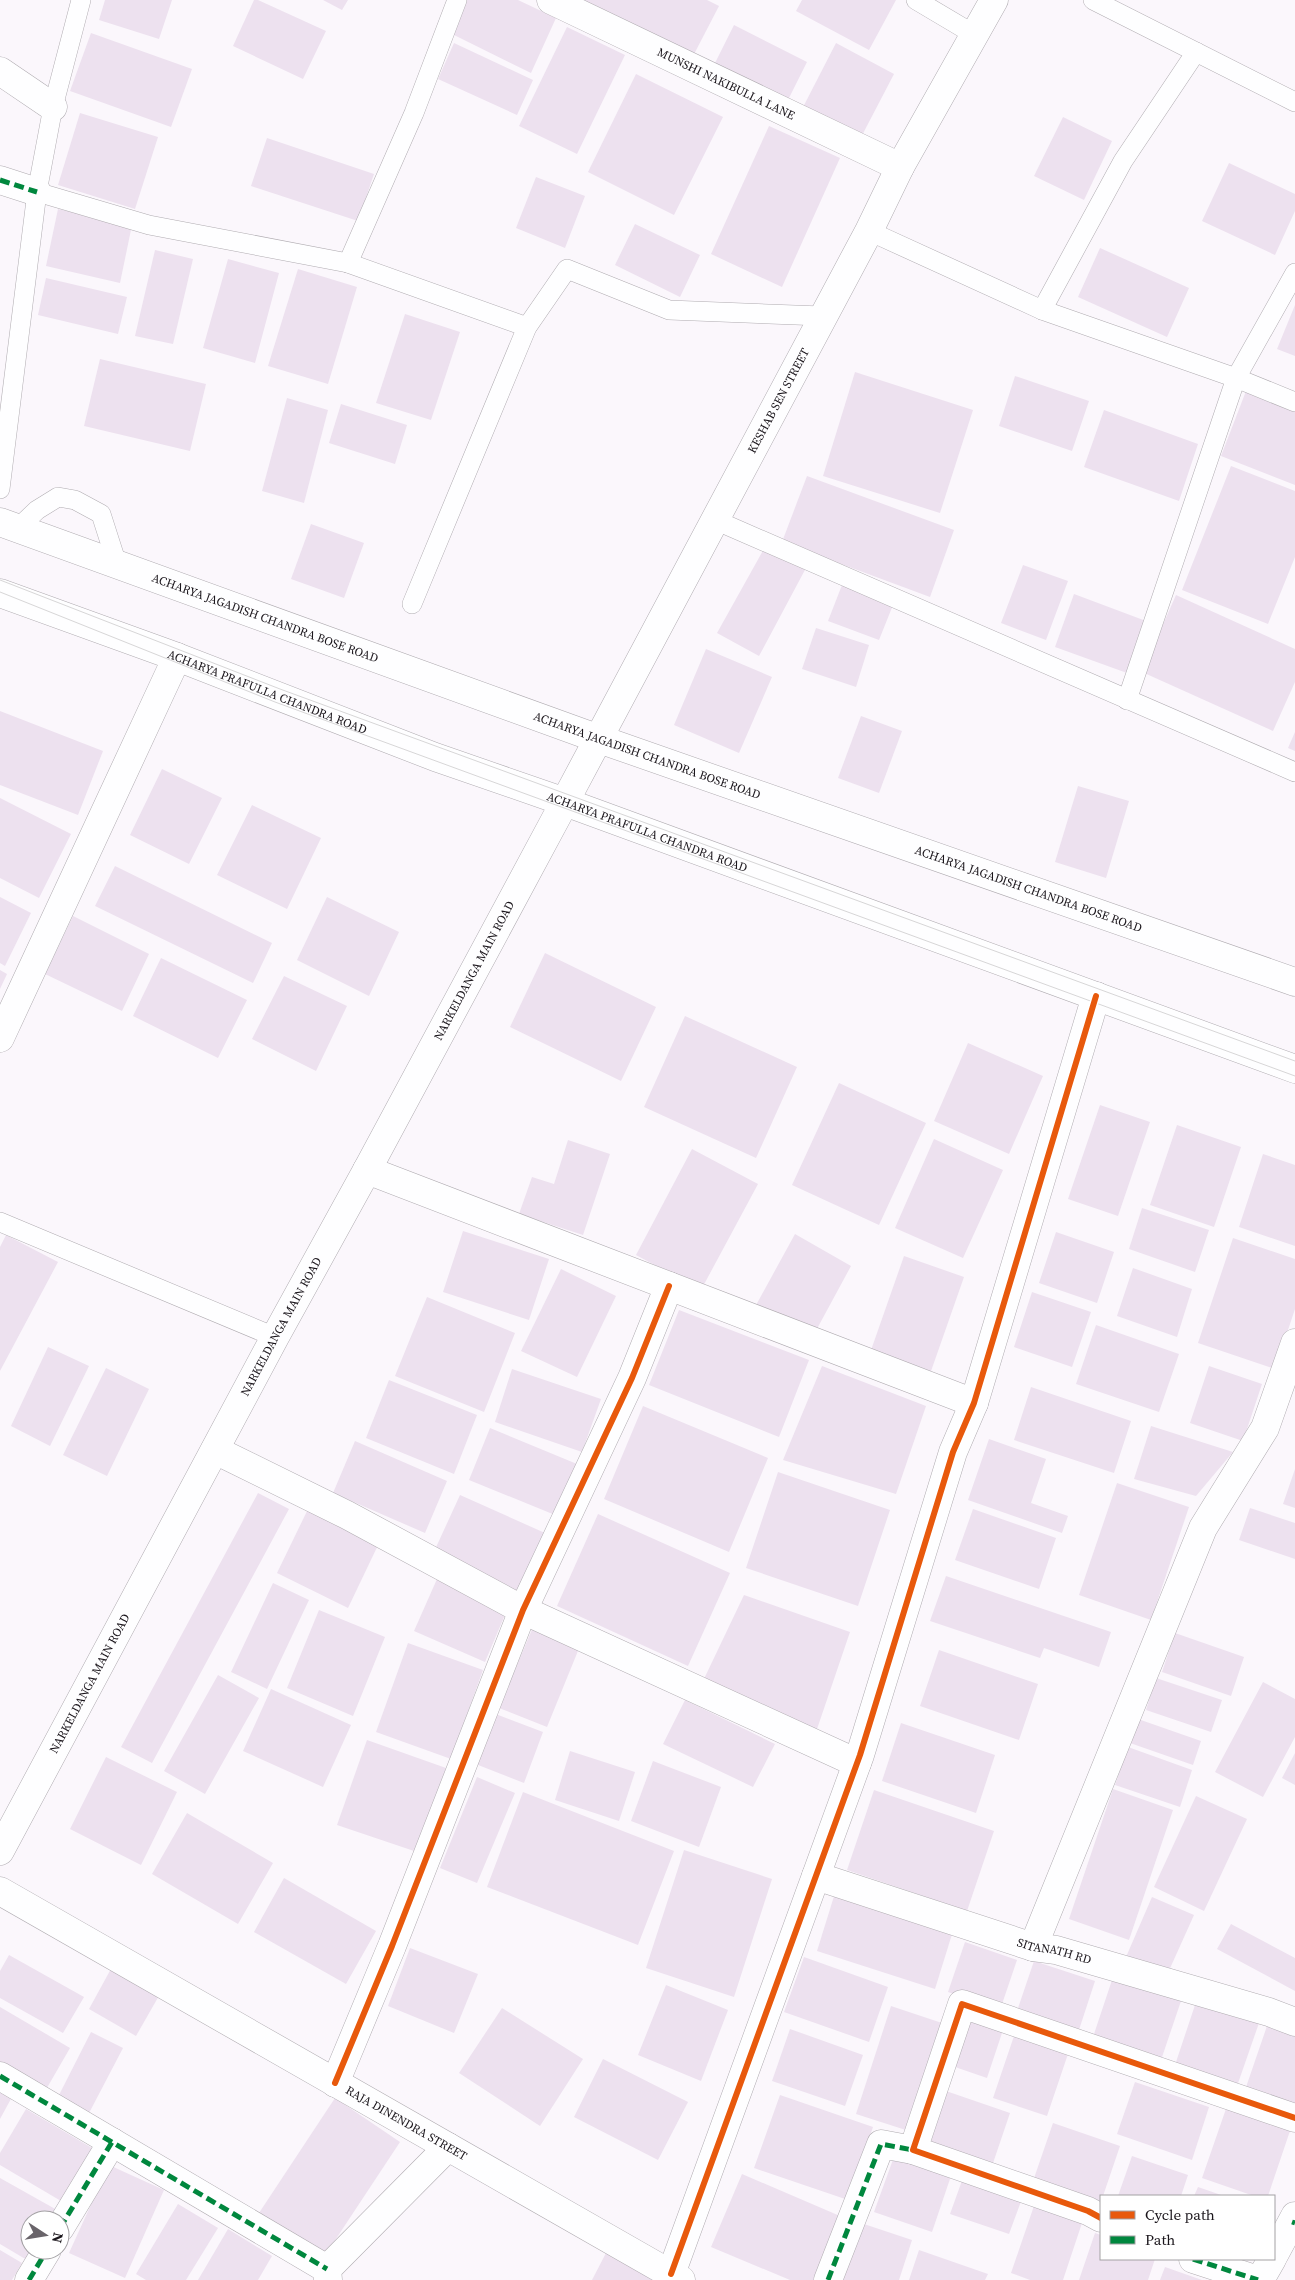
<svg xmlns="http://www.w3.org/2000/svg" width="1295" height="2280" viewBox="0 0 1295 2280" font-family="'Source Serif 4',serif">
<rect width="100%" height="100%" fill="#fbf7fc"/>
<g fill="#ede1ef">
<polygon points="105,0 172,0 159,39 99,20"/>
<polygon points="254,0 258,0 326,31 303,79 233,46"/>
<polygon points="323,0 348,0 342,10"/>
<polygon points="466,0 518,0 556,18 531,73 450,33"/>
<polygon points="575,0 707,0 719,6 691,60"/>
<polygon points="802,0 896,0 869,50 796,11"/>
<polygon points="734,25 807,62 786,104 713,67"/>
<polygon points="567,27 625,55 577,154 519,126"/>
<polygon points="91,33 192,69 171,127 70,91"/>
<polygon points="454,43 533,80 517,115 438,79"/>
<polygon points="836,43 894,74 857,145 799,115"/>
<polygon points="636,74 723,117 674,215 588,172"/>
<polygon points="80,113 158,137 135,209 58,185"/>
<polygon points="1063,117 1112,141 1084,200 1034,176"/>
<polygon points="769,126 840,158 782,287 711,254"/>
<polygon points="267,138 374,174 358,221 251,186"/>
<polygon points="1229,163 1295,194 1295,211 1275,255 1202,221"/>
<polygon points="536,177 585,196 565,248 516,228"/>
<polygon points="58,209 132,225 120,283 46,266"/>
<polygon points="635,224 700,255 680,297 615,265"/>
<polygon points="1100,248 1189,288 1167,337 1078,297"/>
<polygon points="155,250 193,259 173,344 135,336"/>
<polygon points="228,259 279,273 255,363 203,348"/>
<polygon points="298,269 357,287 328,384 268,366"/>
<polygon points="46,278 127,297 118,334 38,315"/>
<polygon points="1295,305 1295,356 1277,349"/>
<polygon points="405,314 460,332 431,420 376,403"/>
<polygon points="100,359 206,384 190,451 84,426"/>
<polygon points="855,372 973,410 940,513 823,476"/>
<polygon points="1015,376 1089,401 1072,451 999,426"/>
<polygon points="1246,391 1295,411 1295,485 1221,456"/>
<polygon points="287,398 328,410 304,503 262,491"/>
<polygon points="341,404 407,425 395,464 329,443"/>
<polygon points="1104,410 1198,444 1179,501 1084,467"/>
<polygon points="1231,466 1295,491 1295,557 1268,624 1182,590"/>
<polygon points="807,476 954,530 930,597 782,542"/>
<polygon points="311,524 364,543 344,598 291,579"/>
<polygon points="765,547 806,568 759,656 717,633"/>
<polygon points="1023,565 1068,581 1046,640 1001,623"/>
<polygon points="842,585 893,605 879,640 828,621"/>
<polygon points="1074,594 1146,621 1127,673 1055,647"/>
<polygon points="1176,595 1295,649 1295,682 1273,731 1142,672"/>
<polygon points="816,628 869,645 856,687 802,669"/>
<polygon points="706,649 772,677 739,753 674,725"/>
<polygon points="0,711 103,751 78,815 0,785"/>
<polygon points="861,716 902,731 879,793 838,778"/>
<polygon points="1295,732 1295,751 1288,748"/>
<polygon points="162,769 222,798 189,864 130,835"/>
<polygon points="1078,786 1129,801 1106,878 1055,862"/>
<polygon points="0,798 71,834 39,898 0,878"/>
<polygon points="252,805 321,838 287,909 217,875"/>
<polygon points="115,866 272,943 253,983 95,906"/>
<polygon points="0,897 31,913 5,966 0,963"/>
<polygon points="327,897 399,932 369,996 297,960"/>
<polygon points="73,916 149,954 122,1011 45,974"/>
<polygon points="545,953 656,1007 621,1081 510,1027"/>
<polygon points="161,958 247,1000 218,1058 133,1016"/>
<polygon points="0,970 7,974 0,989"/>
<polygon points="284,976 347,1006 316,1071 252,1039"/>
<polygon points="685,1016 797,1067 756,1158 644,1107"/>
<polygon points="968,1043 1043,1076 1009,1154 934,1121"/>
<polygon points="839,1083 926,1123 879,1225 792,1185"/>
<polygon points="1100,1105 1150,1122 1118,1216 1068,1199"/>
<polygon points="1177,1125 1241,1147 1214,1227 1150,1205"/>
<polygon points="934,1139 1003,1170 963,1258 895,1228"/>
<polygon points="568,1140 610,1154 583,1235 519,1214 532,1177 554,1184"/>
<polygon points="692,1149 758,1184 701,1290 636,1255"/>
<polygon points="1263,1154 1295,1165 1295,1246 1239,1227"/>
<polygon points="1142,1208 1209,1230 1195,1272 1129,1249"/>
<polygon points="463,1231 549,1259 529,1320 443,1292"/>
<polygon points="1056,1232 1114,1252 1097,1303 1039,1283"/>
<polygon points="795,1234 851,1266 812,1338 755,1307"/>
<polygon points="6,1235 58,1262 0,1371 0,1247"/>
<polygon points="1233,1238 1295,1259 1295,1309 1275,1369 1198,1343"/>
<polygon points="904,1256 964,1277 930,1374 870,1353"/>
<polygon points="1133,1268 1192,1289 1177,1337 1117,1316"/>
<polygon points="561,1269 616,1296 577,1377 521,1351"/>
<polygon points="1032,1292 1091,1312 1072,1367 1014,1347"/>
<polygon points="427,1297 515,1333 484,1412 395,1376"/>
<polygon points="679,1310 809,1360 779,1437 649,1385"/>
<polygon points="1096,1325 1179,1354 1159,1412 1076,1384"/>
<polygon points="48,1347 89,1366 50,1446 11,1426"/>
<polygon points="822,1366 926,1406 896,1494 783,1460"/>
<polygon points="1209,1366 1262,1384 1243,1441 1190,1423"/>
<polygon points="106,1368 149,1389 107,1476 63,1455"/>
<polygon points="512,1369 601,1399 582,1452 495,1422"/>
<polygon points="389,1380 477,1415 454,1474 366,1438"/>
<polygon points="1031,1387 1131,1421 1114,1473 1014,1440"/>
<polygon points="643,1406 768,1458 729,1552 604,1499"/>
<polygon points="1151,1426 1233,1452 1196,1496 1134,1479"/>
<polygon points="490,1428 577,1464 555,1515 469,1480"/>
<polygon points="989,1439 1046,1459 1031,1503 1068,1516 1062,1533 968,1500"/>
<polygon points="355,1441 447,1481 425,1533 333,1493"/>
<polygon points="1295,1469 1295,1508 1283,1504"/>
<polygon points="778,1472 890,1510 858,1606 746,1568"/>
<polygon points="1117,1483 1189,1507 1151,1620 1079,1595"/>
<polygon points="258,1493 289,1509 152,1763 121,1747"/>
<polygon points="460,1495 545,1533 518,1594 432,1556"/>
<polygon points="309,1507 380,1541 348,1608 277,1573"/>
<polygon points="1250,1508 1295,1523 1295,1559 1239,1540"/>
<polygon points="973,1509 1056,1538 1039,1589 955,1560"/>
<polygon points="598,1514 730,1573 688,1666 557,1606"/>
<polygon points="946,1576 1111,1632 1099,1667 1044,1648 1040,1658 930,1621"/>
<polygon points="437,1579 507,1610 485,1662 414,1631"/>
<polygon points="273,1583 309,1600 267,1689 231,1672"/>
<polygon points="744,1595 850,1632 816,1732 703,1681"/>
<polygon points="319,1610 385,1637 353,1716 287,1688"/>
<polygon points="533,1627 580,1646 547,1727 499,1708"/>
<polygon points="1175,1633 1244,1657 1231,1696 1162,1672"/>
<polygon points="408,1643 483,1670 451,1759 376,1732"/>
<polygon points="939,1650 1038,1684 1019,1740 920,1706"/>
<polygon points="218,1675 259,1698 205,1794 164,1771"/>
<polygon points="1156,1678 1222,1700 1211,1732 1146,1710"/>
<polygon points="1263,1682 1295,1699 1295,1737 1263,1797 1215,1772"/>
<polygon points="271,1689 351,1725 323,1787 243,1751"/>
<polygon points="685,1700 775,1744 753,1787 663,1744"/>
<polygon points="493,1713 543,1732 524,1783 473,1763"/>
<polygon points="1138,1719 1201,1741 1193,1765 1130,1743"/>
<polygon points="901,1723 995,1755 976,1813 882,1781"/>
<polygon points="367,1740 446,1768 417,1852 337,1825"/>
<polygon points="1128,1747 1192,1770 1180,1807 1115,1785"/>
<polygon points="570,1751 635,1772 619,1821 555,1800"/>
<polygon points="1295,1753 1295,1785 1282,1778"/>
<polygon points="106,1757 177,1792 141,1865 70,1829"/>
<polygon points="653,1761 721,1787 699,1847 631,1821"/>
<polygon points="477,1777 515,1793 477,1883 440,1868"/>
<polygon points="1113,1789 1173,1810 1129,1940 1069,1919"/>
<polygon points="874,1790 994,1831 967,1911 847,1870"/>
<polygon points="523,1792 674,1851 638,1945 487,1887"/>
<polygon points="1196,1796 1247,1819 1204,1911 1154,1887"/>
<polygon points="187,1813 273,1863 238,1924 152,1874"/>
<polygon points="684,1850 772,1879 734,1997 646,1968"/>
<polygon points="284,1878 376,1931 346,1984 254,1932"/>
<polygon points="835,1893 953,1931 935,1989 817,1951"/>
<polygon points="1152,1897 1194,1915 1167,1975 1126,1957"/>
<polygon points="1231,1924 1295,1958 1295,1991 1217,1949"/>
<polygon points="965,1942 1017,1960 1000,2010 948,1992"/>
<polygon points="410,1948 478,1974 454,2033 388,2006"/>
<polygon points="9,1955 84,1997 63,2033 0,1998 0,1971"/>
<polygon points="804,1957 888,1987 869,2042 784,2012"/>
<polygon points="1034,1961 1095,1981 1077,2036 1016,2014"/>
<polygon points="112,1967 160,1994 136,2036 89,2009"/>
<polygon points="1113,1977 1181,2001 1159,2066 1091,2043"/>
<polygon points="666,1985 728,2010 701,2081 638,2055"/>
<polygon points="1196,2002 1259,2023 1236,2089 1174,2068"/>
<polygon points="891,2006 948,2025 912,2132 856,2114"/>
<polygon points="0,2007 70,2048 44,2093 0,2067"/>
<polygon points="502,2008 583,2059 540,2126 459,2073"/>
<polygon points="973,2013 1005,2024 987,2078 955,2067"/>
<polygon points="1268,2023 1295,2033 1295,2111 1244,2093"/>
<polygon points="790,2029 863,2055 845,2106 772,2081"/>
<polygon points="91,2032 123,2048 88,2115 57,2099"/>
<polygon points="1015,2033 1069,2051 1047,2116 993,2098"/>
<polygon points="603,2059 688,2102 658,2160 574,2117"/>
<polygon points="1135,2082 1209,2107 1192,2160 1117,2134"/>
<polygon points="0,2091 12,2097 0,2119"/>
<polygon points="946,2091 1010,2113 991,2169 927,2147"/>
<polygon points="780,2095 873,2127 848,2200 754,2168"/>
<polygon points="335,2098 400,2142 324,2257 259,2213"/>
<polygon points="1228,2103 1292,2125 1268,2196 1254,2196 1202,2178"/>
<polygon points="26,2109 92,2148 61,2201 0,2165 0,2153"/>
<polygon points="1053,2123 1120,2146 1103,2196 1101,2196 1099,2210 1031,2187"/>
<polygon points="895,2154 952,2173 932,2232 874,2212"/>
<polygon points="1132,2156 1188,2175 1181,2196 1118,2196"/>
<polygon points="109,2165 164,2190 125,2278 69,2253"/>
<polygon points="742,2174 840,2216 813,2280 790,2280 711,2247"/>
<polygon points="964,2175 1023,2196 1009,2234 950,2214"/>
<polygon points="0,2178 57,2210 51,2220 30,2220 30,2250 33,2250 27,2260 0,2244"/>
<polygon points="1198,2187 1224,2196 1194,2196"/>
<polygon points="1037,2197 1085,2214 1063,2280 1030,2280 1011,2273"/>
<polygon points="178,2204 218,2228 186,2280 146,2280 136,2274"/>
<polygon points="855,2221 912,2240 899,2280 844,2280 836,2277"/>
<polygon points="228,2229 272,2256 258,2280 198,2280"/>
<polygon points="1095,2233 1101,2235 1101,2259 1155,2259 1148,2280 1079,2280"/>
<polygon points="0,2250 22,2263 12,2280 0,2280"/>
<polygon points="919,2250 988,2274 985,2280 909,2280"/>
<polygon points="606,2253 658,2280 592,2280"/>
<polygon points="1165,2267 1202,2280 1160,2280"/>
</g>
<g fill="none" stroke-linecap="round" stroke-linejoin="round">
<defs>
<g id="service">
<polyline points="916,0 975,35"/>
<polyline points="1093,0 1295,102"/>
<polyline points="37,192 149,225 348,263 527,327"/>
<polyline points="869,231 1042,310 1236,378 1295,402"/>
<polyline points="348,263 414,113 457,0"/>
<polyline points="1042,310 1123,161 1196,52"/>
<polyline points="0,489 37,192 53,107 81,0"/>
<polyline points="715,520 1295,772"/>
<polyline points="18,528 37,510 58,497 75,500 101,514 117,564"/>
<polyline points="412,604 527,327 567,269 669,310 822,316"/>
<polyline points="1127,700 1236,378 1295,273"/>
<polyline points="0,1222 275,1337"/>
</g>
<g id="minor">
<path id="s1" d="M 551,0 L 900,167"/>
<polyline points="0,71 53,107"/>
<polyline points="0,180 37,192"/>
<polyline points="0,1038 177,657"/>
<polyline points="367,1170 974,1403"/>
<polyline points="215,1450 347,1515 523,1610 857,1763"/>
<path id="s2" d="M 816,1876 L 1033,1947 L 1056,1950 L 1269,2012 L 1295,2022"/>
<polyline points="1033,1947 1203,1528 1265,1428 1295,1343"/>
<polyline points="0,2076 327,2269"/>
<polyline points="335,2083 392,1946 523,1610 632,1378 669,1286"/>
<polyline points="1101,2218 1088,2211 913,2150 962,2004 1295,2118"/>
<polyline points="60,2228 112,2142"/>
<polyline points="1193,2259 1258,2280"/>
<polyline points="671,2274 860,1755 953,1452 974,1403 1096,996"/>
<polyline points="29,2280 47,2250"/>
<polyline points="328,2280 327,2269 448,2147"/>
<polyline points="828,2280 881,2144 913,2150"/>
</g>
<g id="tertiary">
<polyline points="1274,2255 1295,2216"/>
<polyline points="1260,2280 1272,2259"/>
</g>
<g id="secondary">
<path id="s3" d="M 0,1851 L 275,1337 L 367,1170 L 562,807 L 869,231 L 900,167 L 994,0"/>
<path id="s4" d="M 0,1891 L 681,2280"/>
</g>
<g id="primary">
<path id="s5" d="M 0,522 L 599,739 L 1295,982"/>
<path id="s6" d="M 0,593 L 177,657 L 435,757 L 565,802 L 1295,1069"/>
</g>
</defs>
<use href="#service" stroke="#b0acb1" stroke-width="20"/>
<use href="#minor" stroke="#b0acb1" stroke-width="29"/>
<use href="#tertiary" stroke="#b0acb1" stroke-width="29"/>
<use href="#secondary" stroke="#b0acb1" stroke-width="29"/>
<use href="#primary" stroke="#b0acb1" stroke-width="29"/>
<use href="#service" stroke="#fefeff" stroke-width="19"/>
<use href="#minor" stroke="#fefeff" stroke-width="28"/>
<use href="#tertiary" stroke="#fefeff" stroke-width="28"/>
<use href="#secondary" stroke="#fefeff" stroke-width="28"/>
<use href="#primary" stroke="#fefeff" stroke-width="28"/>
<g stroke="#d7d6d7" stroke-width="1">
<polyline points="0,580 280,689 1295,1061"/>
<polyline points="0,592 275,702 1295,1076"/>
</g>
<g stroke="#00873e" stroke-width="5" stroke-dasharray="10 5" stroke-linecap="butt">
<polyline points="0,180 37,192"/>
<polyline points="0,2076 327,2269"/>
<polyline points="1292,2222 1295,2223"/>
<polyline points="60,2228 112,2142"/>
<polyline points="1193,2259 1258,2280"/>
<polyline points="29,2280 47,2250"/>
<polyline points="828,2280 881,2144 913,2150"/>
</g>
<defs>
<g id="cycleway">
<polyline points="335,2083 392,1946 523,1610 632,1378 669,1286"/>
<polyline points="1101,2218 1088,2211 913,2150 962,2004 1295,2118"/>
<polyline points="671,2274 860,1755 953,1452 974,1403 1096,996"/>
</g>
</defs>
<use href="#cycleway" stroke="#fff" stroke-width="9"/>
<use href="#cycleway" stroke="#e8590c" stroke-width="6"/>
</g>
<g text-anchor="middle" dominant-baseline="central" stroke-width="4" stroke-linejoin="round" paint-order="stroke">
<g font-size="12" fill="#1a151b" stroke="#fff">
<text stroke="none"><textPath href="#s1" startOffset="194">MUNSHI NAKIBULLA LANE</textPath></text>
<text stroke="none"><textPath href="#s3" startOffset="1646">KESHAB SEN STREET</textPath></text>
<text stroke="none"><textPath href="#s5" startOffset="282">ACHARYA JAGADISH CHANDRA BOSE ROAD</textPath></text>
<text stroke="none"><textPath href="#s6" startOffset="285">ACHARYA PRAFULLA CHANDRA ROAD</textPath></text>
<text stroke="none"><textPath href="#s5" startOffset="688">ACHARYA JAGADISH CHANDRA BOSE ROAD</textPath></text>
<text stroke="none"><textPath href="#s6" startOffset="690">ACHARYA PRAFULLA CHANDRA ROAD</textPath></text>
<text stroke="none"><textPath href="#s5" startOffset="1092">ACHARYA JAGADISH CHANDRA BOSE ROAD</textPath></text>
<text stroke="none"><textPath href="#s3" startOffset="1000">NARKELDANGA MAIN ROAD</textPath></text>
<text stroke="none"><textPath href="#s3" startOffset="595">NARKELDANGA MAIN ROAD</textPath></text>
<text stroke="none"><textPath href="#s3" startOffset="190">NARKELDANGA MAIN ROAD</textPath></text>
<text stroke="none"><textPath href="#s2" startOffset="250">SITANATH RD</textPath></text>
<text stroke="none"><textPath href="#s4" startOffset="468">RAJA DINENDRA STREET</textPath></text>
</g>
</g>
<rect x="1100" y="2195" width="175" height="65" fill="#ffffff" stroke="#a3a1a4"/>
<rect x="1110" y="2211" width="25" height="8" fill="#e8590c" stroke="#a3a1a4"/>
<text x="1145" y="2220" font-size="15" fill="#1a151b">Cycle path</text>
<rect x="1110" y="2236" width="25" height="8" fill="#00873e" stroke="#a3a1a4"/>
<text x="1145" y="2245" font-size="15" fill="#1a151b">Path</text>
<g transform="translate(45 2235) rotate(102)"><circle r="24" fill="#ffffff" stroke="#a3a1a4"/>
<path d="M0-4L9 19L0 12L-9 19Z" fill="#69646a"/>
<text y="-8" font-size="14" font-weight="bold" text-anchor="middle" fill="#1a151b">N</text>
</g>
</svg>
